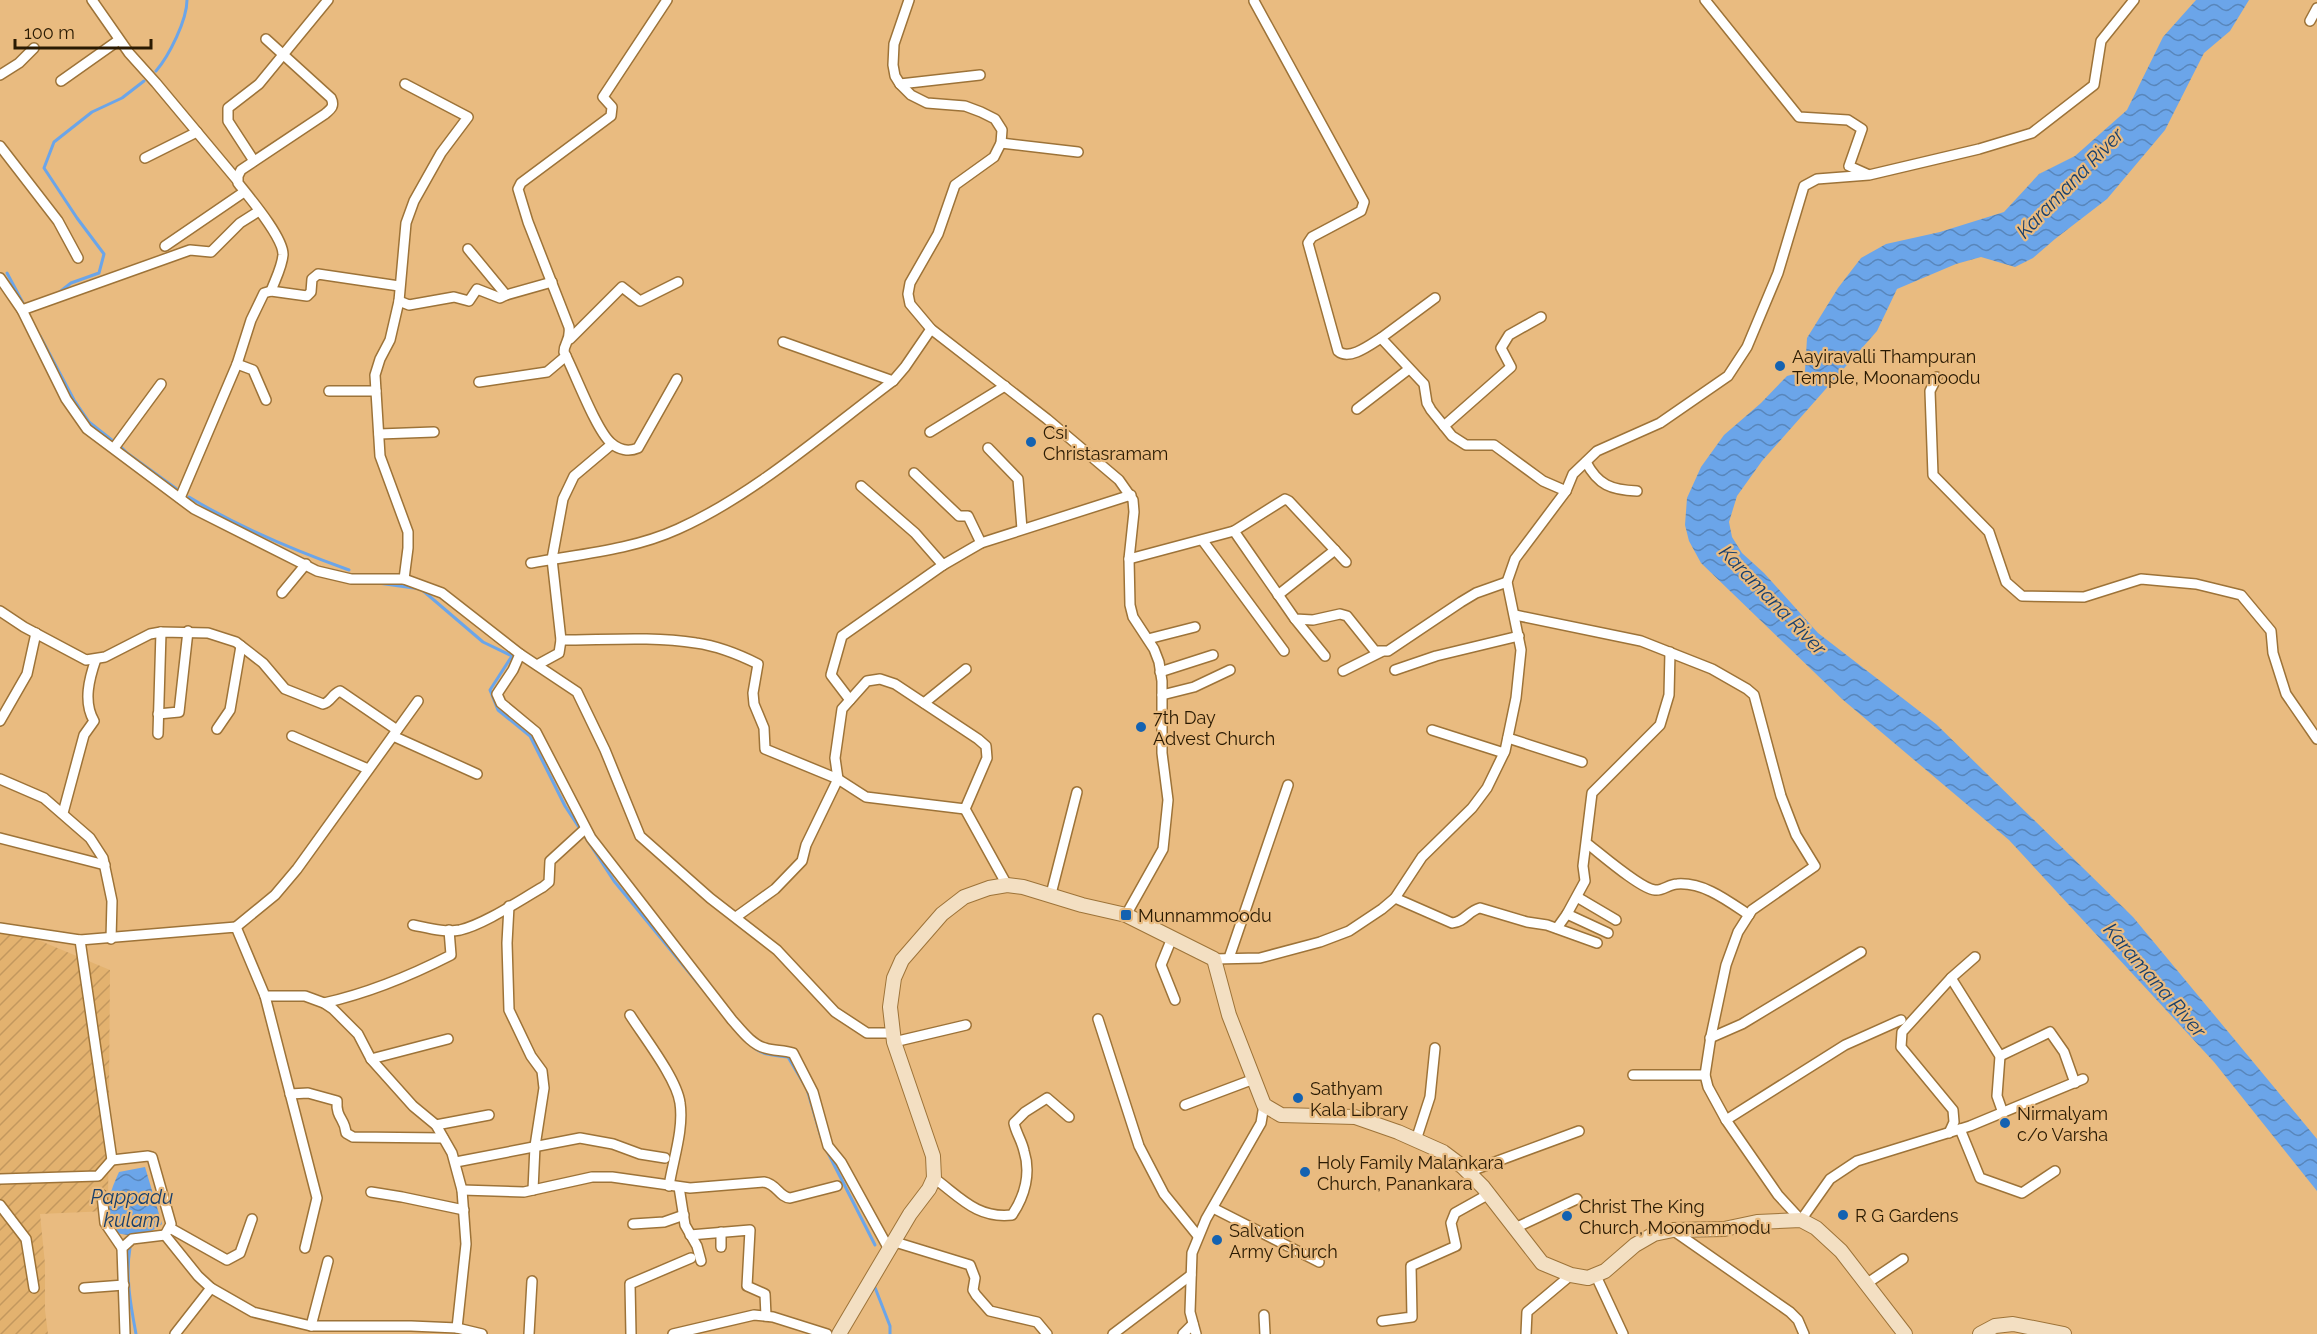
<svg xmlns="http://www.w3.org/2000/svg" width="2317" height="1334" viewBox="0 0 2317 1334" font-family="Raleway,sans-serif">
<defs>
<pattern id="industrial-furrows" width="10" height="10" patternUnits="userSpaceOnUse" patternTransform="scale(1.5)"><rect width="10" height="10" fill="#e3b26f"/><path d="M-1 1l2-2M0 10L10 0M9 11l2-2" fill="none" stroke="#c3985e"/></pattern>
<pattern id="water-waves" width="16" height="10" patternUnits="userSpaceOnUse" patternTransform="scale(1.5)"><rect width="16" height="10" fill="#6ba5e9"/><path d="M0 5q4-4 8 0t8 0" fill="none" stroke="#5886bb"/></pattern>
</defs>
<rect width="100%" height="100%" fill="#e9bb80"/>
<polygon fill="url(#industrial-furrows)" points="0,924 110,970 108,1211 40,1214 45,1264 45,1310 48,1334 0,1334"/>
<g fill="url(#water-waves)">
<polygon points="2196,0 2249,0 2230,31 2204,53 2165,130 2107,199 2055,239 2033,258 2015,267 1981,257 1956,264 1897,289 1877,331 1762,461 1737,496 1729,522 1732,537 1742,553 1764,573 1818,633 1936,724 2133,917 2317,1139 2317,1191 2214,1062 2009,840 1842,699 1701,563 1689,541 1685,525 1687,498 1701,467 1724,435 1761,403 1787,376 1805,371 1807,338 1838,288 1861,258 1886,244 1940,232 2004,212 2039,174 2075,156 2127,110 2163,37"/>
<path d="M 145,1167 L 162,1224 C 145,1237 137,1237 116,1233 C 105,1206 107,1199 119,1172 Z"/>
</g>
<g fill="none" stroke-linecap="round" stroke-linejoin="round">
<g stroke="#6ba5e9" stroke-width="3">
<path d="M 156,71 C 169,56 187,20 187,0"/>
<polyline points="7,273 23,303"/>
<polyline points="57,294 71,283 99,273 104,254 77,218 44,168 54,142 92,112 122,98 144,81"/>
<polyline points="40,336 74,400 89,422 113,441"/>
<polyline points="121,447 127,453 178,490"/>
<path d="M 189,497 C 240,528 293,550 349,570"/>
<polyline points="378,583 421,589 483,642 512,656 490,690 498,710 530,736 565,806 614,881 701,987"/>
<path d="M 750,1044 C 760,1055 775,1056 788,1057 L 807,1089 L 821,1137"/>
<polyline points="827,1151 875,1245"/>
<path d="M 130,1248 C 125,1276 131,1307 136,1334"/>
<polyline points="874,1285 890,1326 890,1334"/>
</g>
<defs>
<g id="minor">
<polyline points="92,0 129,53 156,83 237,180"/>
<path d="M 667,0 L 603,97 L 612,107 L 611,116 L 521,183 L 518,189 L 528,222 L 569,327 C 571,341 564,342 564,352 C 575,373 596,430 611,443 C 619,450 629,452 638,448 L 677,379"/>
<polyline points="909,0 894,44 893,65 895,76 900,84 911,95 927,103 965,106 981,112 995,119 1002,130 1001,143 994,157 955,185 938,234 910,283 908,294 910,304 931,329 1047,419 1119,480 1133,500 1134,512 1129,559 1130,605 1133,617 1154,649 1159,662 1162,681 1162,753 1168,800 1163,849 1126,915"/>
<polyline points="1705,0 1799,117 1848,120 1862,129 1849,166 1867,174"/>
<path d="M 1254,1 L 1364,202 L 1361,211 L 1312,237 L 1308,243 L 1338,351 C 1349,361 1370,345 1381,338"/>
<polyline points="2310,21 2317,8"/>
<path d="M 266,39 L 331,98 C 335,106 331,109 325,114 L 241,170 L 238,176 L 238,183 C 249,197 284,238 283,255 C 282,267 275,280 271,291"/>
<polyline points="0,75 19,63 34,48"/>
<polyline points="61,81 119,40"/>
<polyline points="900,84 980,75"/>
<polyline points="1001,143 1078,152"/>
<polyline points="0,146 58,221 78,258"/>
<polyline points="145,158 197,132"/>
<polyline points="254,161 228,121 228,108 259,84 328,0"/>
<polyline points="165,246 244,192"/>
<polyline points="468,249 506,295"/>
<polyline points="0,278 22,310 66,399 87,429 194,509 317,571 351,579 404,579 442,593 520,654 577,692 605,750 640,836 710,898 777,950 835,1012 867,1033 892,1033"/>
<polyline points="1435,298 1381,338 1424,384 1427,403 1431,410 1452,436 1466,445 1494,445 1543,481 1566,491"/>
<polyline points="399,301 409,305 454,297 469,301 477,289 500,298 506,295 552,282"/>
<polyline points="22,310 190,250 211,252 240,223 259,211"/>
<polyline points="570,339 622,287 640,301 678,282"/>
<polyline points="783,342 893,381"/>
<polyline points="237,364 253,370 266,400"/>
<polyline points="1937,377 1930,391 1933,475 1989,532 2006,582 2022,596 2084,597 2141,579 2196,584 2241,595 2271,631 2273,653 2286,694 2317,739"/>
<polyline points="479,382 547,372 566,356"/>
<polyline points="329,391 376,391"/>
<polyline points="1357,409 1409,369"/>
<polyline points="1444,426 1511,367 1501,348 1509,335 1541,317"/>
<polyline points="930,432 1005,386"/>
<polyline points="379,434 434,432"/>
<polyline points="114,448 161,384"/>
<polyline points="988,448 1018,479 1022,529"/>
<path d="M 1586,462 C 1598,485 1611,490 1637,491"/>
<polyline points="914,473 959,516 968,516 981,543"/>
<polyline points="861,486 915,533 943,565 981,543 1131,495"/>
<polyline points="180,498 237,364 251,320 264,293 271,291 307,296 311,292 312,279 318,274 399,286"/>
<polyline points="1234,531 1295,619 1313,620 1340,614 1347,616 1375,651 1388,651 1461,602 1476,593 1507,582"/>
<polyline points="1203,541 1284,651"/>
<polyline points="1129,559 1234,531 1285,499 1289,501 1346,562"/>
<path d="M 531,563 C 580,554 632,550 678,529 C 754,495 826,431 893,381 L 905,367 L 931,329"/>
<polyline points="404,579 408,548 408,532 380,456 375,375 380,359 390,340 399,301 406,223 414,201 441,153 468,117 405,84"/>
<polyline points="282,593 306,564"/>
<polyline points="1278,595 1335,550"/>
<path d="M 0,611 L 24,627 L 86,660 L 105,657 L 150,634 L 161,632 L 208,633 L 236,642 L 263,663 L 285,689 L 323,704 C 331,702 332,694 340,691 L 397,730"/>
<polyline points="1515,615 1641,641 1712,669 1747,689 1754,695 1781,796 1796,835 1815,866 1752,910 1738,932 1726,965 1711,1036 1705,1075 1708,1087 1726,1120 1778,1195 1801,1220 1830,1179 1857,1161 1970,1126 2083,1079"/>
<polyline points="1295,619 1325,656"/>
<polyline points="1148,639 1195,627"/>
<path d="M 561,640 C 605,640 652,636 696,643 C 718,646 738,654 758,664 L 753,693 L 754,704 L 764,728 L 765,749 L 838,779 L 866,797 L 965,809"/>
<path d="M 520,654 L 513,670 L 497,694 L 501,703 L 536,732 L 591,838 L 732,1020 C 741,1030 752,1045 765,1048 C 774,1051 783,1050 793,1053 L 813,1092 L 828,1146 L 841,1162 L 890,1251"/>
<polyline points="537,665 559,653 561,640 552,559 563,499 574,476 612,444"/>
<polyline points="1395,670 1436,656 1519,636"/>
<polyline points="1343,671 1381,652"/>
<polyline points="1160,672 1213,655"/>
<polyline points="1162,695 1194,687 1230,670"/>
<polyline points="850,700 831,675 842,636 943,565"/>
<polyline points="924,703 966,669"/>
<polyline points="158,714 179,712 188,631"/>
<polyline points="0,721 27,674 36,633"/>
<polyline points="217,729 230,710 241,646"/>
<polyline points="1432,730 1504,753"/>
<polyline points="158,734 161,632"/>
<polyline points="292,736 368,769"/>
<polyline points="393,736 477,774"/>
<polyline points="1508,738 1582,762"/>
<polyline points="0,779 44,798 90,838 103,858 112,901 111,939"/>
<path d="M 63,813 L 84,735 L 94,721 C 83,702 89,679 96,659"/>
<polyline points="0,838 105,865"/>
<path d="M 1589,845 C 1602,855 1641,889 1655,890 C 1663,891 1669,884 1677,884 C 1704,882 1728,901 1749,915"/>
<polyline points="1051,894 1077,792"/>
<polyline points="1577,897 1616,920"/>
<path d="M 1395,898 L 1452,923 C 1465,922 1468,911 1480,908 L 1527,922 L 1547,925 L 1597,943"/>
<polyline points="509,906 507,943 509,1010 531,1056 542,1071 544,1088 535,1146 533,1190"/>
<polyline points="1567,914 1608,933"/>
<polyline points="736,917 775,889 802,861 806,845 838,779 835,758 842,709 867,681 880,679 895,684 978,739 986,746 987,758 965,809 1007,885"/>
<path d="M 413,925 C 428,928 445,933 460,930 C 485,924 520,900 543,887 L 549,882 L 550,861 L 585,829"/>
<polyline points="236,927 275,895 297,869 418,701"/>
<polyline points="0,928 80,940 236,927 265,996 305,996 324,1003 333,1009 358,1034 371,1059 413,1106 436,1125 452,1153 462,1190 466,1244 457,1328 482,1334"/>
<polyline points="1557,928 1567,914 1585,881 1583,866 1592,793 1660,725 1669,695 1670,652"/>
<polyline points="1172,938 1161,965 1175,1000"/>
<polyline points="80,940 112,1160 148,1156 152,1157 171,1224 165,1235 198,1276 211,1288 253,1312 311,1326 411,1326 457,1328"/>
<polyline points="1229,958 1288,785"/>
<polyline points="1214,959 1260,958 1320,942 1349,931 1382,909 1395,898 1422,857 1472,808 1487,788 1505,751 1516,698 1521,650 1507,582 1515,559 1566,491 1573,474 1597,451 1660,423 1728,376 1747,347 1778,273 1804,186 1817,179 1869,175 1979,149 2032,133 2094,85 2101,41 2134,0"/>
<polyline points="1951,978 2000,1056 1997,1096 2003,1113"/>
<polyline points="265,996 317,1198 305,1248"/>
<path d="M 324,1003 C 369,993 410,976 451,955 L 449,930"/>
<path d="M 630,1015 C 644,1037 677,1079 680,1103 C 684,1129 673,1160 669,1186"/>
<polyline points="1098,1019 1139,1146 1164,1194 1198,1236"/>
<polyline points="1710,1038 1742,1024 1861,952"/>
<polyline points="894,1042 966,1025"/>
<polyline points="2000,1056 2050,1032 2064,1052 2075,1083"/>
<polyline points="371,1059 448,1039"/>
<polyline points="1633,1075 1705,1075"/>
<path d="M 290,1094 L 308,1093 L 337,1101 C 336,1119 345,1118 346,1133 L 353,1137 L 443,1138"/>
<polyline points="1185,1105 1254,1079"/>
<polyline points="1726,1120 1845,1045 1901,1020"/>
<polyline points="436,1125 489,1115"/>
<polyline points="1960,1129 1980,1178 2022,1193 2055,1171"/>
<polyline points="1949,1133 1954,1122 1953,1110 1901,1047 1902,1032 1951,978 1975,957"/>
<polyline points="1416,1140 1430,1097 1435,1048"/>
<polyline points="456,1162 580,1138 613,1144 640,1154 665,1158"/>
<polyline points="1468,1172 1579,1131"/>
<path d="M 934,1178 C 960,1197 977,1219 1012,1215 C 1025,1196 1031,1173 1024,1151 C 1022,1141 1016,1133 1014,1123 L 1025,1112 L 1047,1098 L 1069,1117"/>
<polyline points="0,1179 98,1176 112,1160"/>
<polyline points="679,1187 685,1225 697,1246 701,1261"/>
<path d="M 462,1190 L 524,1192 L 592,1177 L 612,1177 L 690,1188 L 764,1182 C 777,1184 779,1197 790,1198 L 837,1186"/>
<polyline points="371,1192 402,1197 464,1210"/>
<polyline points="102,1195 105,1223 122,1248"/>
<polyline points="0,1205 26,1239 34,1288"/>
<polyline points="1213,1208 1319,1262"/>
<polyline points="633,1224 664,1222 684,1215"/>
<polyline points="170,1228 227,1260 240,1253 252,1219"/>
<polyline points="1515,1228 1577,1199"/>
<polyline points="1674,1231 1790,1312 1798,1320 1804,1334"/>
<polyline points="721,1232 721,1247"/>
<polyline points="690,1235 750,1230 747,1286 765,1294 766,1316"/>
<polyline points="895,1242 970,1265 975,1278 973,1290 976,1295 990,1311 1037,1322 1047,1334"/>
<polyline points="1596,1276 1623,1334"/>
<polyline points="1866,1284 1903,1259"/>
<polyline points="84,1288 124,1285"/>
<polyline points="1264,1315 1265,1334"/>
<polyline points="1382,1321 1412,1317 1411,1266 1456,1246 1451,1223 1455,1213 1489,1194"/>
<polyline points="311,1326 328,1261"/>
<polyline points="125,1334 122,1248 132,1239 165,1235"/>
<polyline points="175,1334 211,1288"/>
<polyline points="529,1334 532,1281"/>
<polyline points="631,1334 630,1284 691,1258"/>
<polyline points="673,1334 754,1315 773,1317 827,1334"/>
<polyline points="1113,1334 1191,1275"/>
<polyline points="1183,1334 1193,1324"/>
<polyline points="1196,1334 1190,1312 1192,1253 1206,1219 1261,1123 1264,1105"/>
<polyline points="1526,1334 1527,1312 1571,1275"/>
</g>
<g id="secondary">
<polyline points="839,1334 910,1214 929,1189 934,1178 933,1156 894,1042 890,1007 894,978 902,960 942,914 964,897 989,888 1007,885 1023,887 1082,905 1126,915 1214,959 1229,1015 1264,1105 1281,1115 1355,1117 1398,1132 1443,1152 1463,1167 1483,1187 1542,1263 1571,1275 1588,1278 1605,1271 1635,1245 1654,1234 1673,1230 1724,1229 1757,1222 1801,1220 1816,1228 1841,1251 1905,1334"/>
<polyline points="1980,1334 1995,1326 2013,1324 2064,1334"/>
</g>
</defs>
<use href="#minor" stroke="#9d7338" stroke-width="12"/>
<use href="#secondary" stroke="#9d7338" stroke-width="16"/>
<use href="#minor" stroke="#fff" stroke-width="9"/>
<use href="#secondary" stroke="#f3dfc2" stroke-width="14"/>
</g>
<g fill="#1462b1" stroke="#e9bb80" stroke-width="2">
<circle cx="1780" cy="366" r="6"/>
<circle cx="1031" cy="442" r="6"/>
<circle cx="1141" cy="727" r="6"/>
<rect x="1120" y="909" width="12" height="12" rx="3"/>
<circle cx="1298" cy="1098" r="6"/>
<circle cx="2005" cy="1123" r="6"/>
<circle cx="1305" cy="1172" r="6"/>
<circle cx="1843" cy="1215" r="6"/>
<circle cx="1567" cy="1216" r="6"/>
<circle cx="1217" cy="1240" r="6"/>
</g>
<g text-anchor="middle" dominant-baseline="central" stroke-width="4.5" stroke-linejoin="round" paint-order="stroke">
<g font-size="18" fill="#2a1a02" stroke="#e9bb80" text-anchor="start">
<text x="1792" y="356">Aayiravalli Thampuran<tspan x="1792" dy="21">Temple, Moonamoodu</tspan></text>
<text x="1043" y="432">Csi<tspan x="1043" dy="21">Christasramam</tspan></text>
<text x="1153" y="717">7th Day<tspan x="1153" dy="21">Advest Church</tspan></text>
<text x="1138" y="915">Munnammoodu</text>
<text x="1310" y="1088">Sathyam<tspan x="1310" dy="21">Kala Library</tspan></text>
<text x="2017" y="1113">Nirmalyam<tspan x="2017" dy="21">c/o Varsha</tspan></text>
<text x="1317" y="1162">Holy Family Malankara<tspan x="1317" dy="21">Church, Panankara</tspan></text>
<text x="1579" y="1206">Christ The King<tspan x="1579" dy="21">Church, Moonammodu</tspan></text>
<text x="1855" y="1215">R G Gardens</text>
<text x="1229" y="1230">Salvation<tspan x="1229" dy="21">Army Church</tspan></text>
</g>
<g font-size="20" font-style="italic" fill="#173f6c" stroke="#e9bb80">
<text transform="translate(2070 183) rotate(-46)">Karamana River</text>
<text transform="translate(1773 600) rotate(46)">Karamana River</text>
<text transform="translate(2155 980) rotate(49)">Karamana River</text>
<text x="132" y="1197">Pappadu<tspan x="132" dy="23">kulam</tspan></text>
</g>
</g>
<path d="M15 39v9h136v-9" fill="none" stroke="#2a1a02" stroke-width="3"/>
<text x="24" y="39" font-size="18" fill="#2a1a02" stroke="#e9bb80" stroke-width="4.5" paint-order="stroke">100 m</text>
</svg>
